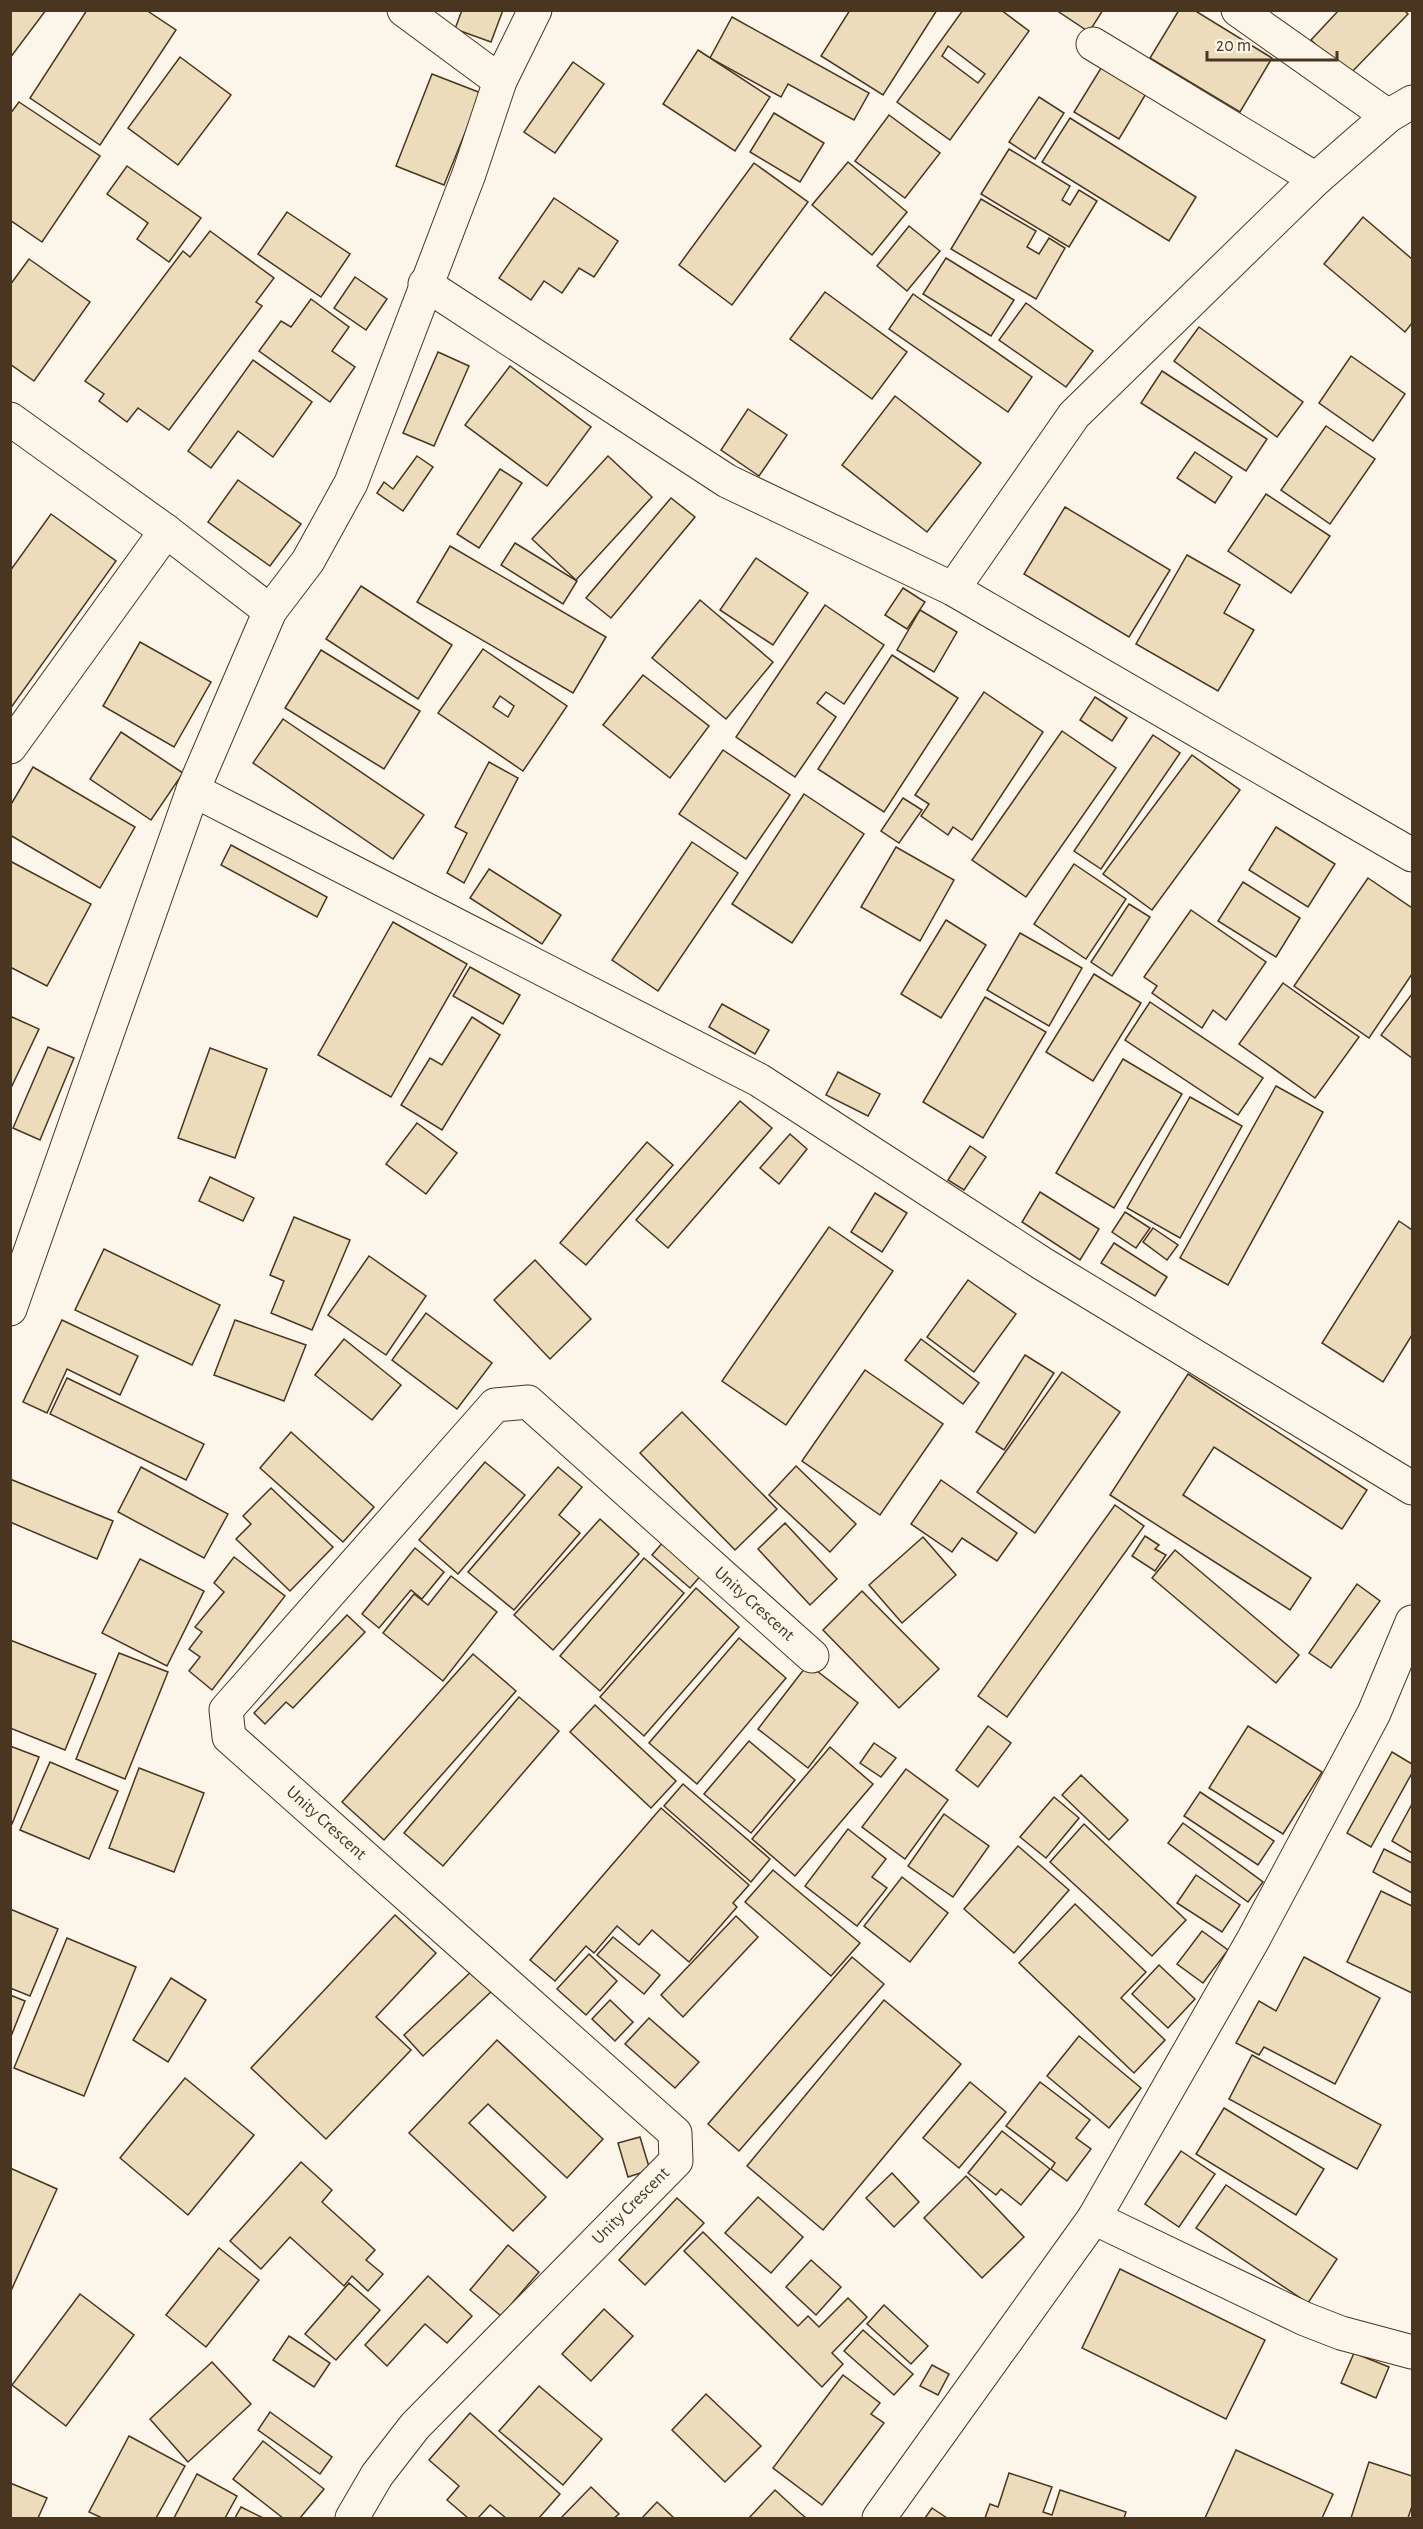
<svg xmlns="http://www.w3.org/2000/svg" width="1423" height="2529" viewBox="0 0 1423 2529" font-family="'Alegreya Sans',sans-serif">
<rect width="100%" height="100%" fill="#fbf6e9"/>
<g fill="#ecdcbc" stroke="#4a3520" stroke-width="1.5" fill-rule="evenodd">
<polygon points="10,10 46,10 10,58"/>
<polygon points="87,10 146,10 176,30 100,145 30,98"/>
<polygon points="462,10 503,10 491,42 455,29"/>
<polygon points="850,10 937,10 883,95 821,56"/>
<path d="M 963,10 L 1001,10 L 1029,31 L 950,140 L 897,102 ZM 948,46 L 985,74 L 978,83 L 942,56 Z"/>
<polygon points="1056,10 1103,10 1089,32"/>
<polygon points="1179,10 1194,10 1272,58 1240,112 1150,58"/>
<polygon points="1339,10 1404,10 1408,14 1348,76 1311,40"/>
<polygon points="732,17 869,93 854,120 788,84 781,97 710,58"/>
<polygon points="698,50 770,97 735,151 663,104"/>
<polygon points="180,57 231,95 178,165 128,128"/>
<polygon points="1106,60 1150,87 1119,139 1074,112"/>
<polygon points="573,62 604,84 555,153 524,132"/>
<polygon points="432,74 481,93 444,185 396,166"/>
<polygon points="1039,97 1064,113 1035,159 1009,142"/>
<polygon points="19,102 100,156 42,242 10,220 10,114"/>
<polygon points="774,113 824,143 800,182 750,152"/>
<polygon points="889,115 940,153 905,198 855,161"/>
<polygon points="1070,118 1196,197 1169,241 1042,162"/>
<polygon points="1009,149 1070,186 1062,200 1070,205 1079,190 1097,201 1069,247 981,194"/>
<polygon points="848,162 907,212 872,255 812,205"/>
<polygon points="754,163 808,202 732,305 679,265"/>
<polygon points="127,166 201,218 169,262 137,239 148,223 107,194"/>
<polygon points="554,198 618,241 594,277 579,268 562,293 544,281 531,300 499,278"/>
<polygon points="981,199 1036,231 1027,247 1039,254 1049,238 1065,248 1036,299 951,249"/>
<polygon points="287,212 350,254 321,297 258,254"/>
<polygon points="1363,217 1412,259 1412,323 1405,332 1324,264"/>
<polygon points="909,226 940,251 907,291 877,266"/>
<polygon points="210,231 274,278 256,302 262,306 169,430 138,408 127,422 99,401 104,394 85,381 183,251 190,257"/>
<polygon points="946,258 1014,300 991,336 923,294"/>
<polygon points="29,259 90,302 34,381 10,364 10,285"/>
<polygon points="355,277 387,299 366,330 334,308"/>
<polygon points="825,292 907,352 872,399 790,339"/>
<polygon points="913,294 1032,377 1008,412 889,329"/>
<polygon points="311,299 349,327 332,351 355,367 330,402 259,351 281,321 291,327"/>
<polygon points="1026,303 1093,351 1066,387 999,340"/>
<polygon points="1199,327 1303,402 1277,437 1174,361"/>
<polygon points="438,352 469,366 434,446 403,433"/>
<polygon points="1351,356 1405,394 1373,441 1319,403"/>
<polygon points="253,360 312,402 273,457 238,431 211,468 188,451"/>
<polygon points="510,366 591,427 547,486 465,425"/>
<polygon points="1162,371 1267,439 1246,471 1141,403"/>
<polygon points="895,396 981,463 927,532 842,465"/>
<polygon points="748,409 787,435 759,476 721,450"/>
<polygon points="1326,426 1375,459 1330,524 1281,490"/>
<polygon points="1195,452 1232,477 1215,503 1177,478"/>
<polygon points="417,456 433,467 403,511 377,493 384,482 393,489"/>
<polygon points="608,456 652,497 576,580 532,539"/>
<polygon points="500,469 522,483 479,548 457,534"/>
<polygon points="238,480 301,524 270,566 208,522"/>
<polygon points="1266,494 1330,536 1291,593 1228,551"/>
<polygon points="671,498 695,517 611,618 586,598"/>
<polygon points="1065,507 1170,570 1129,637 1024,574"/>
<polygon points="51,514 116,561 10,709 10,571"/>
<polygon points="515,543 577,581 563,604 501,565"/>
<polygon points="450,546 606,637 573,693 417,602"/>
<polygon points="1187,555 1240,585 1224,613 1254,630 1218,691 1136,644"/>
<polygon points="756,558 808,593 773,645 720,610"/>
<polygon points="361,586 452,645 418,699 326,639"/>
<polygon points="903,588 925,602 907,629 885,615"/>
<polygon points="700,600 773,662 726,719 652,658"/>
<polygon points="825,605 884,645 844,704 826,692 817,703 836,717 795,777 736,737"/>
<polygon points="920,610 957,632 934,672 897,650"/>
<polygon points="140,642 211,682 174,747 103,706"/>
<path d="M 483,649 L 567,706 L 523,771 L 438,713 ZM 500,696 L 514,706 L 508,717 L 493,707 Z"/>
<polygon points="321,650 420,711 384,769 285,708"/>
<polygon points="892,655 958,698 884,812 818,769"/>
<polygon points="643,675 709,726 670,778 603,725"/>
<polygon points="984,692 1043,732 972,840 953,827 948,835 921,816 929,804 915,795"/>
<polygon points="1095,697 1127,718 1112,741 1080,720"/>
<polygon points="283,719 424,815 393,859 253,763"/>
<polygon points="1062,731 1116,768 1026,897 972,860"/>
<polygon points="121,732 183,773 151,820 90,779"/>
<polygon points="1153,735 1180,753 1101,869 1074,851"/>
<polygon points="723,750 790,795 746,859 679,814"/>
<polygon points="1192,755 1240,790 1152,910 1103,874"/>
<polygon points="489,762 518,778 464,883 447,873 467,833 455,827"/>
<polygon points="33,767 135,827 100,888 10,835 10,806"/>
<polygon points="804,794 864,834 792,943 732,904"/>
<polygon points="903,798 922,810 899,843 881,831"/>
<polygon points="1276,827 1335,864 1308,907 1249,870"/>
<polygon points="692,842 738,873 658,991 612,960"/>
<polygon points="231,845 327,897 317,917 221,865"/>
<polygon points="896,847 954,880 920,941 861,907"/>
<polygon points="10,861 91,904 47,986 10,967"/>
<polygon points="1074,864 1126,899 1086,959 1034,924"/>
<polygon points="489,869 561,915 542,944 470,898"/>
<polygon points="1368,878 1412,908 1412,974 1369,1038 1294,986"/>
<polygon points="1243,882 1300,918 1276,957 1218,921"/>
<polygon points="1129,904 1150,917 1112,976 1091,962"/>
<polygon points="1191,910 1266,962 1226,1020 1213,1010 1202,1028 1152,993 1157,986 1144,977"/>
<polygon points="946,920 986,945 941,1018 901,994"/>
<polygon points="393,922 467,964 391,1097 318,1055"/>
<polygon points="1020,933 1082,968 1049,1026 987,990"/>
<polygon points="470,967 520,995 503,1024 453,996"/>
<polygon points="1094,974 1141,1003 1093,1081 1046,1052"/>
<polygon points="1283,983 1359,1037 1315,1098 1239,1044"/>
<polygon points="1412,994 1412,1058 1381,1035"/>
<polygon points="985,997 1046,1032 983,1138 923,1102"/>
<polygon points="1150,1002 1263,1078 1238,1115 1125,1040"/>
<polygon points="722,1004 769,1030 755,1054 709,1027"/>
<polygon points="12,1017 39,1029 10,1090 10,1020"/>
<polygon points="472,1017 500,1035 442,1130 401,1105 430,1058 442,1065"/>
<polygon points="48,1047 74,1058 40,1140 13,1128"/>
<polygon points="210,1048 267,1069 235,1158 178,1138"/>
<polygon points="1123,1059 1182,1094 1114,1208 1056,1173"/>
<polygon points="838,1072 880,1094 868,1116 826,1095"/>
<polygon points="1276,1086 1323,1112 1228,1285 1180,1258"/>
<polygon points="1190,1097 1242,1126 1180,1238 1127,1208"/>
<polygon points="740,1101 772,1128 668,1248 636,1220"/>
<polygon points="417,1123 457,1153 426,1194 386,1164"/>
<polygon points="790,1134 807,1149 779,1184 760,1168"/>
<polygon points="647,1142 673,1165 586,1265 560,1243"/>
<polygon points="970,1146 986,1157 964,1190 948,1180"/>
<polygon points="210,1177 254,1198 243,1221 199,1201"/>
<polygon points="1040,1192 1099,1229 1080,1260 1022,1222"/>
<polygon points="875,1193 907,1213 882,1252 851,1232"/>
<polygon points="1125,1212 1150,1228 1136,1248 1112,1232"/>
<polygon points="294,1217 350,1240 312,1330 271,1313 284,1281 270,1275"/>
<polygon points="1399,1221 1412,1230 1412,1335 1383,1382 1322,1343"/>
<polygon points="829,1227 893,1271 786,1425 722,1381"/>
<polygon points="1153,1228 1178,1245 1167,1260 1143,1242"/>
<polygon points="1114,1243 1167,1277 1155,1296 1101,1263"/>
<polygon points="104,1249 220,1305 192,1365 75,1310"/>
<polygon points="369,1256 426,1296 386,1355 328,1315"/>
<polygon points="535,1260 591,1319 550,1359 494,1300"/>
<polygon points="968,1280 1016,1314 974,1372 927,1337"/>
<polygon points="426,1313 492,1363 457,1409 392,1360"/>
<polygon points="62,1320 138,1356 120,1395 67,1369 47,1413 23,1402"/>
<polygon points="235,1320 306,1345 284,1401 214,1375"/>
<polygon points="344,1339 401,1385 372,1420 315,1375"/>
<polygon points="921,1339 979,1383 963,1404 905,1360"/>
<polygon points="1025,1355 1054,1373 1004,1450 976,1432"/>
<polygon points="865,1370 943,1424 880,1515 802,1461"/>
<polygon points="1062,1372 1120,1412 1035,1533 977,1492"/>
<polygon points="1188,1374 1367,1490 1342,1529 1214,1447 1183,1495 1311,1578 1290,1610 1110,1495"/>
<polygon points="67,1378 204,1444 186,1480 50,1414"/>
<polygon points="682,1412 777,1509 735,1550 640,1453"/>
<polygon points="291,1432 374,1507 343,1542 260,1468"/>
<polygon points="485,1462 525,1495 458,1574 419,1540"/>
<polygon points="796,1466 856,1524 830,1552 769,1495"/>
<polygon points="141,1467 228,1514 204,1558 118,1512"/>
<polygon points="558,1467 582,1487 559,1515 580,1533 514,1610 468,1572"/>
<polygon points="10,1479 113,1521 97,1559 10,1522"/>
<polygon points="941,1480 1017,1533 997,1561 962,1538 952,1552 911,1524"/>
<polygon points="271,1488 333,1547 290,1591 236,1539 251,1524 243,1516"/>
<polygon points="1115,1505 1144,1526 1007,1717 978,1696"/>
<polygon points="600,1519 639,1554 553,1650 514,1615"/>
<polygon points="785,1523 837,1579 810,1605 758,1549"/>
<polygon points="1145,1536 1159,1545 1155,1549 1166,1555 1155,1571 1132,1556"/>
<polygon points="923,1537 956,1575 902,1623 869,1585"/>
<polygon points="664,1541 703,1573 690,1588 652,1555"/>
<polygon points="415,1548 444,1572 422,1599 411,1590 379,1628 362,1614"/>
<polygon points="1175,1550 1299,1655 1276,1683 1152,1578"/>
<polygon points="234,1557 285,1596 212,1690 189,1671 200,1657 189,1649 202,1632 195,1627 224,1592 214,1583"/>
<polygon points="644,1558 684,1593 600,1691 560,1656"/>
<polygon points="140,1559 204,1591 167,1666 102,1633"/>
<polygon points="451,1576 497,1612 443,1681 383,1633 414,1594 428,1605"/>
<polygon points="1357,1584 1380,1601 1331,1668 1309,1653"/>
<polygon points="696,1588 739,1627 644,1736 600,1697"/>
<polygon points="862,1591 939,1669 899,1708 823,1630"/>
<polygon points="347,1615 365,1632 293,1708 286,1702 265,1724 254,1713"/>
<polygon points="739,1638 786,1678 697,1784 649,1743"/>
<polygon points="10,1640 96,1674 65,1750 10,1728"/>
<polygon points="119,1653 168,1672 125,1779 76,1759"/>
<polygon points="473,1654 516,1691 384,1840 342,1802"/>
<polygon points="808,1664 858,1703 808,1768 758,1729"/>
<polygon points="519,1697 559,1731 443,1866 404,1833"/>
<polygon points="595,1705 676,1781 651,1808 570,1732"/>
<polygon points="988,1726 1011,1743 978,1787 956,1770"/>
<polygon points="1248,1726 1322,1772 1283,1834 1209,1788"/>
<polygon points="749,1741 795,1780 751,1833 704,1794"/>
<polygon points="874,1743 896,1758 881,1777 860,1763"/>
<polygon points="10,1746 39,1757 12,1824 10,1824"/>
<polygon points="830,1747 873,1784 795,1876 752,1839"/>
<polygon points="1392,1752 1412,1764 1412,1773 1371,1847 1347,1833"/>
<polygon points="50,1762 118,1791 89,1859 20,1830"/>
<polygon points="139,1768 204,1793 174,1872 109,1848"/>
<polygon points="906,1769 948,1800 905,1859 862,1827"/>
<polygon points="1081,1775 1128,1820 1109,1840 1062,1795"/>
<polygon points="683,1784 770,1859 751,1882 664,1806"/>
<polygon points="1200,1792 1274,1841 1258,1865 1184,1816"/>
<polygon points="1054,1797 1079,1818 1046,1858 1020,1837"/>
<polygon points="1412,1804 1412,1853 1392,1841"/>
<polygon points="661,1808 749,1885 733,1903 737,1907 689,1962 652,1930 639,1945 617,1926 594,1953 586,1946 555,1981 530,1960"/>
<polygon points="944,1814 989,1846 953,1897 908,1866"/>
<polygon points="1183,1823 1263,1882 1248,1902 1168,1843"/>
<polygon points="1084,1824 1186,1920 1152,1956 1050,1862"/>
<polygon points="848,1829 886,1859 872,1877 887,1888 857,1926 805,1886"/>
<polygon points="1018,1846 1069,1890 1014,1953 964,1909"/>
<polygon points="1384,1849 1412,1863 1412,1893 1373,1872"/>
<polygon points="773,1870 860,1943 831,1976 745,1902"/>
<polygon points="1196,1875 1240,1905 1222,1932 1177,1903"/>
<polygon points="902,1877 948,1913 910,1962 864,1926"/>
<polygon points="1381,1891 1412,1906 1412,1993 1347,1962"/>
<polygon points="1075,1904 1146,1972 1121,1998 1165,2040 1134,2073 1019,1963"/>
<polygon points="10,1909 58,1929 30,1996 10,1988"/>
<polygon points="395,1915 436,1953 376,2017 411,2050 326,2139 251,2068"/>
<polygon points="736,1916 758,1937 683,2017 661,1995"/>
<polygon points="1202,1931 1228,1950 1203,1983 1177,1964"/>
<polygon points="613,1937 660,1975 644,1994 597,1955"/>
<polygon points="67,1938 136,1967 84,2096 14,2068"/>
<polygon points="589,1954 617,1981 586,2015 557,1989"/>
<polygon points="852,1957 884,1984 739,2151 708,2124"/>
<polygon points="1304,1957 1380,1998 1335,2084 1264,2047 1259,2055 1236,2043 1259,2001 1276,2011"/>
<polygon points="1159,1965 1195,1999 1168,2028 1132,1994"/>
<polygon points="474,1969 493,1990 423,2056 404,2035"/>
<polygon points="171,1978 206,2000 168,2062 133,2040"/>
<polygon points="10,1995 25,2001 10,2039"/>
<polygon points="610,2000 633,2022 615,2041 592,2019"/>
<polygon points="884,2000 961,2064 823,2230 747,2166"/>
<polygon points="649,2018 699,2062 675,2088 625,2044"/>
<polygon points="1079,2036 1141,2088 1109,2128 1047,2076"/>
<polygon points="497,2040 603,2139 567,2178 488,2104 469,2123 546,2197 513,2231 409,2133"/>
<polygon points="1252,2055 1381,2125 1357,2169 1229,2099"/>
<polygon points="185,2078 254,2135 188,2215 120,2158"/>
<polygon points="970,2082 1006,2112 959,2168 923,2138"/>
<polygon points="1040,2082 1090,2120 1076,2138 1091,2149 1067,2181 1051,2169 1055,2163 1006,2126"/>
<polygon points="1224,2108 1324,2169 1296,2215 1196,2154"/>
<polygon points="1002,2131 1050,2169 1021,2205 1001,2189 996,2195 968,2173"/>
<polygon points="640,2137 650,2170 628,2177 618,2143"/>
<polygon points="1181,2151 1215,2174 1179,2227 1145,2204"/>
<polygon points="301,2162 332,2190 322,2202 375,2250 366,2260 383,2274 368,2291 352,2276 344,2286 290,2237 261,2269 230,2241"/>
<polygon points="10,2168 57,2189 10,2293"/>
<polygon points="892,2173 919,2202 894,2227 866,2198"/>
<polygon points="966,2176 1024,2237 982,2278 924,2218"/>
<polygon points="1226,2185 1337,2259 1308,2303 1196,2228"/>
<polygon points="758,2197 803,2237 771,2273 725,2233"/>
<polygon points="677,2198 704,2223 645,2285 619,2260"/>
<polygon points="703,2232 798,2326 808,2316 819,2327 848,2298 867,2317 832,2353 843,2364 822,2387 684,2251"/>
<polygon points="508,2245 539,2272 501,2316 470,2290"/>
<polygon points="219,2248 259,2280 206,2347 166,2315"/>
<polygon points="811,2260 841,2287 816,2315 786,2287"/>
<polygon points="1120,2269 1265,2340 1226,2419 1082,2348"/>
<polygon points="428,2276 472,2316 447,2343 425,2324 387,2366 365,2345"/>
<polygon points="349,2283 380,2310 336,2360 305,2334"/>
<polygon points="80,2294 134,2335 66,2426 12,2385"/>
<polygon points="884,2305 928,2346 911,2364 867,2324"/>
<polygon points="604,2309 633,2336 591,2381 562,2354"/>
<polygon points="863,2330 913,2374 894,2395 844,2351"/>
<polygon points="289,2336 330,2363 314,2387 273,2360"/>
<polygon points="1354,2353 1389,2367 1376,2398 1341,2383"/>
<polygon points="212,2362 251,2404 188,2462 150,2419"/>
<polygon points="932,2365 949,2374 938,2395 920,2386"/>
<polygon points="843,2375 880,2403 871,2414 884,2423 822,2505 773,2468"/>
<polygon points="539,2386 602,2439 563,2485 499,2431"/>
<polygon points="706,2394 761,2446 725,2482 672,2430"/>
<polygon points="270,2412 332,2457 320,2474 258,2430"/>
<polygon points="470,2413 560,2494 539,2518 506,2518 490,2505 478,2518 468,2518 447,2500 459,2486 429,2460"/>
<polygon points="129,2436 185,2466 156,2518 102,2518 89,2512"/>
<polygon points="263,2441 324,2489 300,2518 283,2518 233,2479"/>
<polygon points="1236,2450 1333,2494 1322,2518 1205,2518"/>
<polygon points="1369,2462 1412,2476 1412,2506 1408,2518 1351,2518"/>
<polygon points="1009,2473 1052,2487 1043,2512 1052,2515 1060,2490 1126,2512 1124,2518 985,2518 990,2504 998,2507"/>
<polygon points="197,2474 237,2496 225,2518 174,2518"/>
<polygon points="10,2483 47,2498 38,2518 10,2518"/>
<polygon points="591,2487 619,2514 614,2518 561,2518"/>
<polygon points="775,2490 799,2512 806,2518 749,2518"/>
<polygon points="657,2502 674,2518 642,2518"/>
<polygon points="241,2507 263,2518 235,2518"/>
<polygon points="932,2508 947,2518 925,2518"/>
</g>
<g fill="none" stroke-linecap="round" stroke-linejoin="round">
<defs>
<g id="minor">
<polyline points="404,10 500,81"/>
<polyline points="1238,10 1388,116"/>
<polyline points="1093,44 1316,179"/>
<polyline points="425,284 727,481 953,589 1412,855"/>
<polyline points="10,419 166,531 270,611"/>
<polyline points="953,589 1074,415 1316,179 1388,116 1412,102"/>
<polyline points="10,747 166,531"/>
<polyline points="193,790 759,1080 1043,1264 1412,1488"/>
<polyline points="10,1309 193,790 270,611 308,561 351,483 469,174 500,81 535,10"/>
<polyline points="1094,2218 1305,2319 1341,2333 1412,2352"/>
<polyline points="352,2518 377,2475 415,2426 676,2161 675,2133 229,1737 226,1710 495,1405 528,1402 812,1656"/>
<polyline points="879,2518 1094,2218 1253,1940 1374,1713 1412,1622"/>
</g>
</defs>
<use href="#minor" stroke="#4a3520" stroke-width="35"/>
<use href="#minor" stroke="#fbf6e9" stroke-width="33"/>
</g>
<g text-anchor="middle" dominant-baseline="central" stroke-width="4.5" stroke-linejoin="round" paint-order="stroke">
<g font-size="18" fill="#4a3520" stroke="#fbf6e9">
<text transform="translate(754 1604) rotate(42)">Unity Crescent</text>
<text transform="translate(326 1823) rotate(42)">Unity Crescent</text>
<text transform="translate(631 2206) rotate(-45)">Unity Crescent</text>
</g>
</g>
<rect width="1423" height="2529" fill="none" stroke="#4a3520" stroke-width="24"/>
<path d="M1207 51v9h130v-9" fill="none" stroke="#4a3520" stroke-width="3"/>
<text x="1216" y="51" font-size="18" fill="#4a3520" stroke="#fbf6e9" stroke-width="4.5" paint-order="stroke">20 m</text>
</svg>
